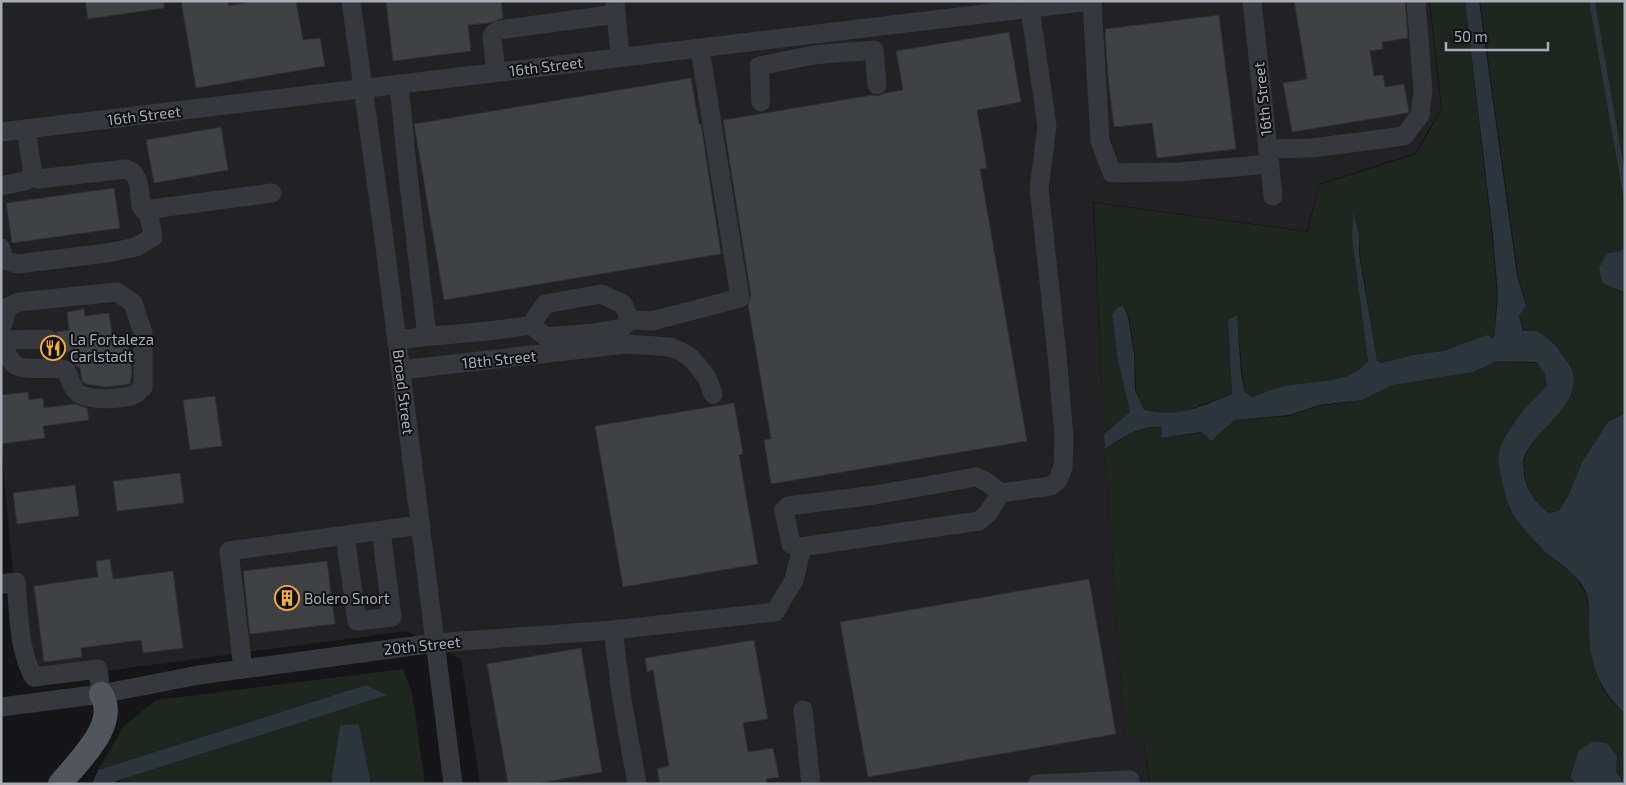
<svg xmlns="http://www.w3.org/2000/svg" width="1626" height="785" viewBox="0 0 1626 785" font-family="'Exo 2',sans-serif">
<rect width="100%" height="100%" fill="#161618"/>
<polygon fill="#222225" points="1,1 1429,1 1441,109 1415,153 1319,184 1307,231 1093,202 1105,449 1125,738 1143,737 1149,784 480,784 461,659 407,631 23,682 1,441"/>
<g fill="#1e261f">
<path d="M 1430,1 L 1465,1 L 1492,235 L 1497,296 L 1494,339 L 1487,335 L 1443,351 L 1412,355 L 1381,363 L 1377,359 L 1360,254 L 1359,235 L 1353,211 L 1352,238 L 1368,361 C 1348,385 1310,381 1282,387 C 1272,389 1262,393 1252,397 L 1244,391 L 1237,315 L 1228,320 L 1232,394 L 1180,413 L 1156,413 L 1144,410 L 1136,390 L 1135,354 L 1129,317 L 1125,307 L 1118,307 L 1112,314 L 1117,355 L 1128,399 L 1130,412 L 1104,434 L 1094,203 L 1308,232 L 1319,185 L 1416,154 L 1442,109 Z"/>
<path d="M 1480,1 L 1589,1 L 1625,210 L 1625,247 L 1620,251 L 1607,253 L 1599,268 L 1602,283 L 1625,292 L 1625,412 L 1608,422 L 1582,462 L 1569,494 L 1559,511 L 1548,513 C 1536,501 1527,492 1525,475 C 1524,470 1522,464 1524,460 C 1533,430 1581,407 1573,372 C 1572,366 1565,359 1562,353 C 1557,345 1544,334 1535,331 C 1532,330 1527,331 1524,331 L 1519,315 L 1526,306 L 1518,275 Z"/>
<polygon points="1595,1 1625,1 1625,172"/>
<path d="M 1497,361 L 1536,363 L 1545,374 L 1547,385 L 1540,395 L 1529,404 L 1509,432 L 1499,451 L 1502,477 L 1510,509 L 1538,546 L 1575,576 L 1586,594 L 1590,617 L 1589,634 L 1594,663 L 1602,688 L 1614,704 L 1625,713 L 1625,784 L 1622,784 L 1622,778 L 1616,772 L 1617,756 L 1607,743 L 1594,741 L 1579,750 L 1570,778 L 1577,784 L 1150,784 L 1143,737 L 1125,738 L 1105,449 C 1123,437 1140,426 1162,427 L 1161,438 L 1201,433 L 1211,441 L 1235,420 L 1289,416 L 1319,406 L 1362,400 L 1393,385 L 1473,372 Z"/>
<polygon points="403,669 412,693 425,784 371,784 359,724 340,726 331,784 119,784 122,779 386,695 366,685 98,770 124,726 156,700"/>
</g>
<g fill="#2c353c">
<path d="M 1465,1 L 1479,1 L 1517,275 L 1526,306 L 1519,316 L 1523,331 C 1527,331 1532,331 1535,331 C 1544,334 1557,345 1561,353 C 1565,359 1572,366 1573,373 C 1581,407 1532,431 1523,460 C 1522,464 1524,470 1524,475 C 1527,492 1536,502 1548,513 L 1559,511 L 1569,494 L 1582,462 L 1608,422 L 1625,413 L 1625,713 C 1601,693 1590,664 1589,633 C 1589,620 1590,608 1587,595 C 1581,576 1560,564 1545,552 C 1537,544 1513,518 1510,508 C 1505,497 1497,463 1499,452 C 1500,442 1522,411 1529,404 C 1536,397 1542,392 1547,385 L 1545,374 L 1536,362 L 1497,361 L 1473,372 L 1393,385 L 1362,400 L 1319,405 L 1289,415 L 1235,420 L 1211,441 L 1201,432 L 1161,438 L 1162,427 C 1140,425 1123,437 1105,449 L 1104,434 L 1130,412 L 1117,355 L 1112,314 L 1118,307 L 1124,307 L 1128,317 L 1134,354 L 1135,390 L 1144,410 C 1178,418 1201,407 1232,394 L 1228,320 L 1237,315 L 1241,374 L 1244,391 L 1252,397 C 1262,394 1271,389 1281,387 C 1309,380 1348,386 1368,361 L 1352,238 L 1353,210 L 1359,235 L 1359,254 L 1377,360 L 1381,363 L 1413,355 L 1443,351 L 1487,335 L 1494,339 L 1498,296 L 1493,235 Z"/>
<polygon points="1589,1 1595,1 1625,173 1625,208"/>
<polygon points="1625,247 1625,292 1602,283 1599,268 1607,253 1620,251"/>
<polygon points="366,685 387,695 116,781 115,784 92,784 98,770"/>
<polygon points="359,724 371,784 331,784 340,725"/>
<polygon points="1594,741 1607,743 1617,756 1616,772 1621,778 1622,784 1577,784 1570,778 1579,750"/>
</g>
<g fill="#404145" stroke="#303034">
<polygon points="85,1 164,1 164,8 88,19"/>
<polygon points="181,1 228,1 228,6 255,1 296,1 303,40 320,38 325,66 196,88"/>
<polygon points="386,1 501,1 503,18 489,23 468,25 471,51 393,61"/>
<polygon points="1294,1 1405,1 1408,38 1382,42 1383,49 1370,51 1374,76 1383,75 1385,87 1404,84 1409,111 1408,113 1292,132 1283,83 1307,79"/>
<polygon points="1219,15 1236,149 1157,158 1152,123 1114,127 1108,78 1105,29"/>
<polygon points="1009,32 1021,102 977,110 987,168 980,169 1027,441 771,484 764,440 771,439 748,305 751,296 723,120 872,95 878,96 885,93 903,90 896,51"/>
<polygon points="691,78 699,124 701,124 721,254 444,300 414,124"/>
<polygon points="221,127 228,170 154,183 146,140"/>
<polygon points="114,188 120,228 12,243 6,203"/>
<polygon points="84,309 85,316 109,313 114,348 128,346 132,372 130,384 106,387 86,384 82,381 80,367 77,367 73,362 72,351 55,354 54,348 58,345 59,339 56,332 69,330 67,312"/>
<polygon points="28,392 29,400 43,398 44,408 75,404 87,408 89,420 43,426 45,438 1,444 1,395"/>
<polygon points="215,396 222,446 190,450 183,400"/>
<polygon points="734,403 743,454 739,455 758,564 623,587 595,426"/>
<polygon points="180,473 184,503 117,511 113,481"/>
<polygon points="75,485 79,516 17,524 13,493"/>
<polygon points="110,559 113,579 173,571 183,648 143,653 141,640 81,648 82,657 44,662 34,586 98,577 96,561"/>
<polygon points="327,561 335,624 250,634 243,571"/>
<polygon points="1089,579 1116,734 868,777 840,622"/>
<polygon points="754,640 768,719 743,723 748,752 773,748 779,777 766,779 767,784 660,784 657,769 669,766 653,670 647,672 645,658"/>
<polygon points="581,648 602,772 533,784 508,784 487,664"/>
</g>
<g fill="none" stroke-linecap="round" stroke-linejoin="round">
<g stroke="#37383d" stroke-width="19">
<polyline points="351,1 383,231 453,784"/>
<polyline points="1092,1 1100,141 1112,173 1178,172 1270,164"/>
<polyline points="1252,1 1273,196"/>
<polyline points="615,2 620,57"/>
<polyline points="496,72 492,37 494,33 499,30 616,14"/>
<polyline points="399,84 408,176 427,336"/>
<polyline points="761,102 759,66 813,55 874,50 877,85"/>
<path d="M 26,129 L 33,175 L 38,179 L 126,169 C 141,173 139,192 141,206 L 144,210 L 272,193"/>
<polyline points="1,132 1091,1"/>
<polyline points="1268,149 1312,148 1404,136 1420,115 1423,91 1416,1"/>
<polyline points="1,186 25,181 33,175"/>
<polyline points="1,248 4,260 17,264 107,253 136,247 153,237 148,210"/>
<polyline points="531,325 546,337 593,333 622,328 630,320 652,321 740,298 700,49"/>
<path d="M 1,329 L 8,307 L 19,302 L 117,292 L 133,303 L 143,333 L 143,387 C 141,388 139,391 137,393 C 126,400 85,402 76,391 C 71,386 69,376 66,370 C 54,366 22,372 14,364 C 9,359 5,350 1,343"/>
<polyline points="1,340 48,339"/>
<path d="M 397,340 C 442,334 487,333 531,325 L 545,304 L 601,294 L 623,304 L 630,320"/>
<polyline points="401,370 627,344 670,347 682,352 691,358 698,366 707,378 713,394"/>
<polyline points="1001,493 985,481 976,477 875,495 788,506 784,510 791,544 800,547 979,521 988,513 1001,493 1051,486 1058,480 1063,467 1064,438 1057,355 1039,188 1047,126 1030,8"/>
<polyline points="345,536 357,621 392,617 381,531"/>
<path d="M 1,584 L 16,582 C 19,612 18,651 34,677 L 98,669 L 101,694"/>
<polyline points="613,630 622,700 637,784"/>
<polyline points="243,669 229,551 420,525"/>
<polyline points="1,707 101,694 199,675 435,643 613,630 775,612 794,580 802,547"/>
<polyline points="803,710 811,784"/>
<polyline points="1037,784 1130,780 1130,784"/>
</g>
<path stroke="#53555c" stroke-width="24" d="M 60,784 C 78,761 120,724 101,694"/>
</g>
<defs>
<symbol id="restaurant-ring" viewBox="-11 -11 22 22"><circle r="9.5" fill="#111113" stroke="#f2b134" stroke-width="1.5"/><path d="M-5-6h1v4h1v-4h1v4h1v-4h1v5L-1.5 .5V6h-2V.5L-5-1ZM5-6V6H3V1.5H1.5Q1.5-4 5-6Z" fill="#f2b134"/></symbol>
<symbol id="building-ring" viewBox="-11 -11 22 22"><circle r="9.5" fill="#111113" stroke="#f2b134" stroke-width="1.5"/><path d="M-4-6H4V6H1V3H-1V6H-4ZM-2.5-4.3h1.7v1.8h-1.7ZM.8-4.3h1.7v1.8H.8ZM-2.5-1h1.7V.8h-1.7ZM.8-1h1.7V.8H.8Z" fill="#f2b134"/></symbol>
</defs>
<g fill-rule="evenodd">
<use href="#restaurant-ring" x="39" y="334" width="28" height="28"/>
<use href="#building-ring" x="273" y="584" width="28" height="28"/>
</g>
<g text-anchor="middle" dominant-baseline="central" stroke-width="4" stroke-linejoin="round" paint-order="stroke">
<g font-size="15" fill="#a8adb8" stroke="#111113">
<text transform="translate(546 66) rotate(-7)">16th Street</text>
<text transform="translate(1262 99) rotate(-96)">16th Street</text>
<text transform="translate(144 115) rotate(-7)">16th Street</text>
<text transform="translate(499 359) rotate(-6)">18th Street</text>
<text transform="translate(404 392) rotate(83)">Broad Street</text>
<text transform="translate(422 645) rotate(-6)">20th Street</text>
</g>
<g font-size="15" fill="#a8adb8" stroke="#111113" text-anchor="start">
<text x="70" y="339">La Fortaleza<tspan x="70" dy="17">Carlstadt</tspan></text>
<text x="304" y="598">Bolero Snort</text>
</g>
</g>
<rect width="1626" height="785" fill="none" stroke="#a8adb8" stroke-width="5"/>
<path d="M1446 42v8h102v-8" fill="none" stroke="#a8adb8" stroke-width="2.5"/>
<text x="1454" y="42" font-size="15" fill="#a8adb8" stroke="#111113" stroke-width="4" paint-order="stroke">50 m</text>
</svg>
